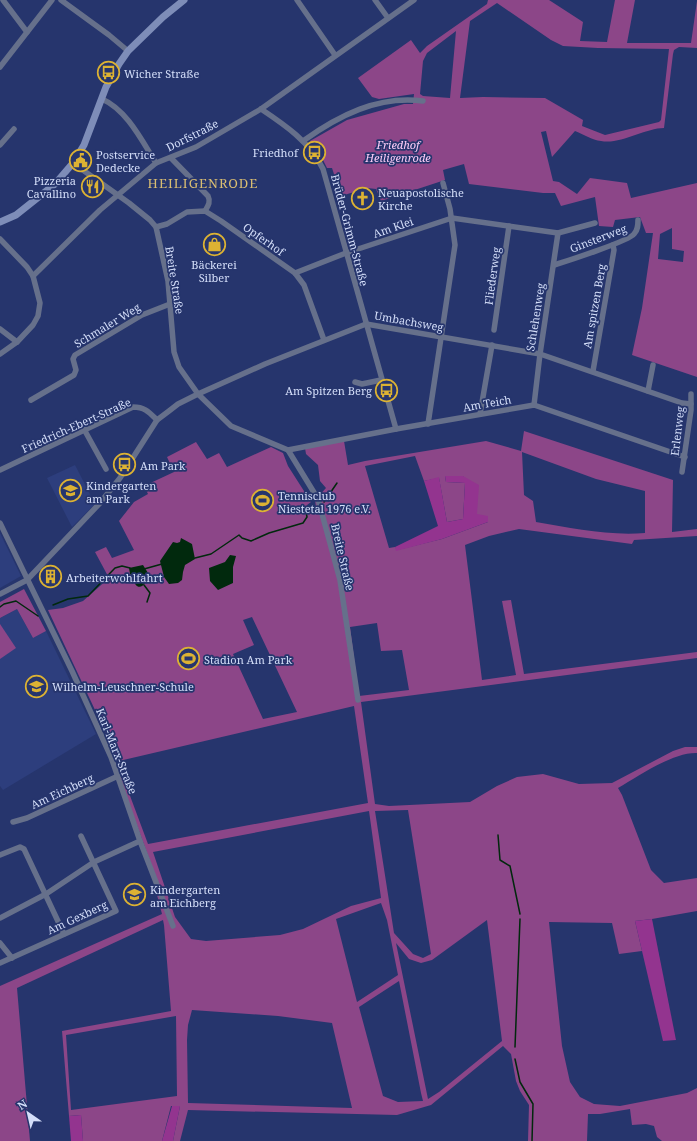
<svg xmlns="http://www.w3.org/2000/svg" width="697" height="1141" viewBox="0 0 697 1141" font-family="'Noto Serif',serif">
<rect width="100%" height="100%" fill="#26356d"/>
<g fill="#2d3e7d">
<polygon points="75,465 95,504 72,527 47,478"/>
<polygon points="0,533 21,576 0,588"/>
<polygon points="17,609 33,638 46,631 96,734 3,790 0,786 0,618"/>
</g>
<g fill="#8c4688" fill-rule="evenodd">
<path d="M 488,0 L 549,0 L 583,22 L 580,41 L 607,42 L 615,0 L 635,0 L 627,43 L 691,43 L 697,1 L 697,48 L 679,47 L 674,50 L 673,54 L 664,128 C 645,128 620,145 601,141 C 592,140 583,134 575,131 L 552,157 L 546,131 L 541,132 L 553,181 L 559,182 L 577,194 L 590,178 L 627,183 L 631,198 L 697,183 L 697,377 L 632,355 L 642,308 L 653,233 L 646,233 L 640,217 L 615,220 L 613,227 L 599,226 L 595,197 L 561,206 L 555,193 L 543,193 L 469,184 L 464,164 L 443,170 L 445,180 L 381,201 L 376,189 L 367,188 L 341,196 L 332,168 L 327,168 L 319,152 L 310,141 L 347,120 L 404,104 L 413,104 L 414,94 L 379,99 L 372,97 L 358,78 L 411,40 L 420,53 L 427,46 L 487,4 ZM 497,3 L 551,40 L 563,46 L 598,48 L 669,49 L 661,120 L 659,122 L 605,135 L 582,126 L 583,120 L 545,98 L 483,97 L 460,98 L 470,21 ZM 456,31 L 450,98 L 423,96 L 420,94 L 423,61 L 427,53 ZM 672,228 L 672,249 L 684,251 L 683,262 L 658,259 L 660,234 Z"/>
<path d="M 524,431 L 673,480 L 672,532 L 697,529 L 697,536 L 634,540 L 632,544 L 519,529 L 489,536 L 465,545 L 482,680 L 516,675 L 502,601 L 511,600 L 524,674 L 697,652 L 697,658 L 361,702 L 375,804 L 389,806 L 470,802 L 497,786 L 517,777 L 543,774 L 579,784 L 612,783 L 673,751 L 685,747 L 697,747 L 697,753 C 673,752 639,776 618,788 L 622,795 L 651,870 L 664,883 L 697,878 L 697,911 L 652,919 L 635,921 L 642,951 L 619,954 L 612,923 L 549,922 L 562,1046 L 570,1082 L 580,1097 L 594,1104 L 620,1106 L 687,1093 L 697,1088 L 697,1141 L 662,1141 L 657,1137 L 654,1126 L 646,1124 L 632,1125 L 630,1109 L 600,1114 L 588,1114 L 587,1141 L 528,1141 L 529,1105 L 520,1091 L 516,1081 L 511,1054 L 503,1046 L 431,1105 L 397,1115 L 188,1110 L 180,1141 L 173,1141 L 180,1106 L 171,1106 L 162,1141 L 83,1141 L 81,1115 L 69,1116 L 62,1031 L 171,1011 L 164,925 L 163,920 L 17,988 L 30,1141 L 0,1141 L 0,986 L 162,914 L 157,895 L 160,888 L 120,779 L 123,777 L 148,844 L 368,803 L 354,706 L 119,761 L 48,610 L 63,608 L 83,601 L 109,578 L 95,552 L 106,547 L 112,558 L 134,550 L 119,521 L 134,502 L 148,494 L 144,486 L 174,472 L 167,457 L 196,442 L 207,459 L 219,453 L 227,467 L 271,447 L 283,453 L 288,466 L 311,502 L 307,505 L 306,509 L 316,507 L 315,500 L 326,488 L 320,481 L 318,465 L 306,454 L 305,448 L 344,441 L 348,465 L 365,461 L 486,441 L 521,451 ZM 522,452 L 596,479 L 645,491 L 645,533 C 608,536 572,528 536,522 L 533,501 L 524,495 ZM 415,456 L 424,481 L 439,478 L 447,522 L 463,519 L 465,483 L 446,482 L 445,476 L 463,476 L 477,515 L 488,522 L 442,539 L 397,550 L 395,547 L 389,548 L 365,466 ZM 252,617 L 297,712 L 263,719 L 233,654 L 254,645 L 243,620 ZM 377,623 L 381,651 L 402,650 L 409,690 L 359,696 L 350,627 ZM 408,810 L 431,954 L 423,958 L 413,954 L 394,933 L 375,811 ZM 369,811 L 381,898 L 351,906 L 303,929 L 280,935 L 206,941 L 191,939 L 175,917 L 153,852 ZM 381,903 L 387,920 L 398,975 L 357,1002 L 336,919 ZM 487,920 L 502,1041 L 439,1092 L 428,1099 L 396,943 L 409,959 L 421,963 L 432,960 ZM 399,981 L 421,1093 L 423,1101 L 398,1102 L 383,1096 L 359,1007 ZM 192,1010 L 278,1016 L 332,1023 L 352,1108 L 188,1103 L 187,1040 L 188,1025 ZM 176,1016 L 177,1096 L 71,1110 L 66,1035 Z"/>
<polygon points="24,589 46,631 33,638 17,609 0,618 0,602"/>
<polygon points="0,624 16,648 0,659"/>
</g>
<g fill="#93348f">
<polygon points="445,476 463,476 479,485 477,514 488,516 488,522 442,539 396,551 395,547 438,526 424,481 439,477 447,522 463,519 465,483 446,482"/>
<polygon points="652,919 676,1040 663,1041 635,921"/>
<polygon points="172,1106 180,1106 173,1141 162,1141"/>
<polygon points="81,1115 83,1141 71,1141 69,1116"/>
</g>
<g fill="#01290d">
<polygon points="181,538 192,544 195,559 185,565 183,572 182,580 178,583 169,584 164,577 160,561 173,542 177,543 180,542"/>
<polygon points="230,555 236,556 233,567 233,583 218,590 210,581 209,568 225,562"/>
<path d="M 143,565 L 148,573 C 147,587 136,594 132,576 L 130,574 L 129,568 Z"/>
</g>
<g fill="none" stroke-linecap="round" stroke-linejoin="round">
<g stroke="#01290d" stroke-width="1.5">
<polyline points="324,502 337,483"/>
<polyline points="195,558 211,554 239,535 242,538 251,541 269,533 303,523 307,517 306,512"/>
<polyline points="144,569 162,564"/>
<polyline points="144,585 150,593 147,602"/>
<polyline points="53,605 68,599 88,596 115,568 122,566 130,568"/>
<polyline points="0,607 4,604 16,601 38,616"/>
<polyline points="498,835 500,860 510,866 520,914"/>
<polyline points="515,1047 520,919"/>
<polyline points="515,1059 520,1082 533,1104 532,1141"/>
</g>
<g stroke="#66708b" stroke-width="5.5">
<polyline points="3,0 27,32"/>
<polyline points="61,0 109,35 128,51"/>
<polyline points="297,0 335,55"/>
<polyline points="375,0 388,18"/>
<polyline points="0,67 52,0"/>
<path d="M 102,99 C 127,110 142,141 156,163"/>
<path d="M 261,109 C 285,125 310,142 323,169 L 396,429"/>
<path d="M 303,141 C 338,116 378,95 423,101"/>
<polyline points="0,145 14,129"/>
<path d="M 171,158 L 208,196 C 211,202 208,206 205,211"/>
<polyline points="73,163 129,203 150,220 156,227 168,281 174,352 179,367 198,394 231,426 288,450 318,499 340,580 358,700"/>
<polyline points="156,227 167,224 187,212 205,211 221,221 295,273 304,285 324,340"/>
<polyline points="0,239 27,267 33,276 40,303 38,316 33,325 17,342 0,354"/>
<path d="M 554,265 C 567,261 629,241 634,234 C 638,230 638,225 638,220"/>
<polyline points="295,273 346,253 452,218 558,233 595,223"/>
<polyline points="33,276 100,210 156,163 196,147 261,109 414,0"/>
<polyline points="0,329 17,342"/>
<polyline points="494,330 509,226"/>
<polyline points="593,371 614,250 613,245"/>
<polyline points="355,382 362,384 381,380"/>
<polyline points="648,391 653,365"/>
<polyline points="31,400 74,375 76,370 73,359 75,355 142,315 170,304"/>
<polyline points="534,405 540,354 558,233"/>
<polyline points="480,414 492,345"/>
<polyline points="428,424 455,245 450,209 443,183"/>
<polyline points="85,431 106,469"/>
<polyline points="288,450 396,429 534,405 685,457"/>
<path d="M 0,470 L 133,407 C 145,407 149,412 157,420"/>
<polyline points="682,472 691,410 691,394"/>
<polyline points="0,523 72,671 111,757 140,841 173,926"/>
<polyline points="0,594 27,580 100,503 120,478 157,420 169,411 178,404 198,394 265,364 366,324 540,354 682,403 691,404"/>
<polyline points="13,822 27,818 118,776"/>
<polyline points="0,855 20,847 24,849 64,934"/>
<polyline points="0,918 46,894 94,862 140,841"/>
<polyline points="0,943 12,958"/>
<polyline points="0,963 116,911 81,836"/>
</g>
<polyline stroke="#7e8db8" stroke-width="7" points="0,222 16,215 55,184 73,163 84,145 106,87 119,64 128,51 163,17 184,0"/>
</g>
<defs>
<symbol id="bus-ring" viewBox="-11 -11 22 22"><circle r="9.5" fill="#26356d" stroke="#dcb233" stroke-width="1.5"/><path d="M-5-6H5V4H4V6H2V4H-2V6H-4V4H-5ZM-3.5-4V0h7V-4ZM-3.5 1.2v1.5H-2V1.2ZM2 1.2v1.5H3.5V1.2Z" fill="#dcb233"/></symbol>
<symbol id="civic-ring" viewBox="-11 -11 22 22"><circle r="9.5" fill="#26356d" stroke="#dcb233" stroke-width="1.5"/><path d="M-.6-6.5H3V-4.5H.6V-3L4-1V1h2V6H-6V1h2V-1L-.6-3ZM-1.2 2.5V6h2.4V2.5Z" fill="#dcb233"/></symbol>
<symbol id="restaurant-ring" viewBox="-11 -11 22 22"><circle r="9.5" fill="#26356d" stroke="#dcb233" stroke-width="1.5"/><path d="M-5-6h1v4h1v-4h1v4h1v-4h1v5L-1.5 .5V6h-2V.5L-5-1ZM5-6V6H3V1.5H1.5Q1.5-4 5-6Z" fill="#dcb233"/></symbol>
<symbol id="church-ring" viewBox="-11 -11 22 22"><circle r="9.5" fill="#26356d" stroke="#dcb233" stroke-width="1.5"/><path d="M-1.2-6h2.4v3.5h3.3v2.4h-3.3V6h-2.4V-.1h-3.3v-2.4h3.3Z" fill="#dcb233"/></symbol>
<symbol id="shop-ring" viewBox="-11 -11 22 22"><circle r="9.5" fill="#26356d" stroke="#dcb233" stroke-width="1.5"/><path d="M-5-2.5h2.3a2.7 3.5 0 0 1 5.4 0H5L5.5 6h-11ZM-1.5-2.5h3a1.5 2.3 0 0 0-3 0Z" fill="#dcb233"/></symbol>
<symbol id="school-ring" viewBox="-11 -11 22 22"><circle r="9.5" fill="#26356d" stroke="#dcb233" stroke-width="1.5"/><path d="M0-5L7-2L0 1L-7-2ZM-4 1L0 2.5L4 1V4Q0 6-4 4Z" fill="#dcb233"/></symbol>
<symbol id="stadium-ring" viewBox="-11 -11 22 22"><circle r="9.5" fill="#26356d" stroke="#dcb233" stroke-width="1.5"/><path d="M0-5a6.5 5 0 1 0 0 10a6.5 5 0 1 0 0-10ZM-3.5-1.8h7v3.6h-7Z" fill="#dcb233"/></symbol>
<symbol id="building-ring" viewBox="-11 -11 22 22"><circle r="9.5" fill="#26356d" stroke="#dcb233" stroke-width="1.5"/><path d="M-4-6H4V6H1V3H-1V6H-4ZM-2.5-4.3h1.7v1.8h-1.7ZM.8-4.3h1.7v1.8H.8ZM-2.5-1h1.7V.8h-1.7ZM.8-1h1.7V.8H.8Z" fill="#dcb233"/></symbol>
</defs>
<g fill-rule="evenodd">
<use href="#bus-ring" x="96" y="60" width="25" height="25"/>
<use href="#bus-ring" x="302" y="140" width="25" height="25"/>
<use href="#civic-ring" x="68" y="148" width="25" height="25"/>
<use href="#restaurant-ring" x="80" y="174" width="25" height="25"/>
<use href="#church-ring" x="350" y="186" width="25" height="25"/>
<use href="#shop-ring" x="202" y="232" width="25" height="25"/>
<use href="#bus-ring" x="374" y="378" width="25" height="25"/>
<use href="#bus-ring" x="112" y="452" width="25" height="25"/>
<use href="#school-ring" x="58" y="478" width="25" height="25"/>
<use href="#stadium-ring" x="250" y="488" width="25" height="25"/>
<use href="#building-ring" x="38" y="564" width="25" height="25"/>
<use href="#stadium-ring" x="176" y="646" width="25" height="25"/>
<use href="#school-ring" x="24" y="674" width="25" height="25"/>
<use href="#school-ring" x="122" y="882" width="25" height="25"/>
</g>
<g text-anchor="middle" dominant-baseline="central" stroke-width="3.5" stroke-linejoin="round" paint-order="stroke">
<g font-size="11" fill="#d4def9" stroke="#26356d" text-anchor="start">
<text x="124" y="73">Wicher Straße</text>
<text x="298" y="152" text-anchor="end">Friedhof</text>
<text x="96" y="154">Postservice<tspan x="96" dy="13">Dedecke</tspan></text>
<text x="76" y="180" text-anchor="end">Pizzeria<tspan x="76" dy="13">Cavallino</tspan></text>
<text x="378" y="192">Neuapostolische<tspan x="378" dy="13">Kirche</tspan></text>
<text x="214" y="264" text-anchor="middle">Bäckerei<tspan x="214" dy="13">Silber</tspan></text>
<text x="372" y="390" text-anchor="end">Am Spitzen Berg</text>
<text x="140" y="465">Am Park</text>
<text x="86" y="485">Kindergarten<tspan x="86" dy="13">am Park</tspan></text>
<text x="278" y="495">Tennisclub<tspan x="278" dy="13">Niestetal 1976 e.V.</tspan></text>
<text x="66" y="577">Arbeiterwohlfahrt</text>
<text x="204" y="659">Stadion Am Park</text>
<text x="52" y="686">Wilhelm-Leuschner-Schule</text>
<text x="150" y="889">Kindergarten<tspan x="150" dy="13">am Eichberg</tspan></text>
</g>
<g font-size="11" fill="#d4def9" stroke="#26356d">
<text transform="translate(192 135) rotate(-27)">Dorfstraße</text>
<text transform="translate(393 227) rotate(-19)">Am Klei</text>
<text transform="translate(350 230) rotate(75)">Brüder-Grimm-Straße</text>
<text transform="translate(598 238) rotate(-21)">Ginsterweg</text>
<text transform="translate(264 239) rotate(35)">Opferhof</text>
<text transform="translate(492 276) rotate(-82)">Fliederweg</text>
<text transform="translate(175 280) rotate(81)">Breite Straße</text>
<text transform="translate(594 306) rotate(-80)">Am spitzen Berg</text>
<text transform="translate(535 317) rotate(-81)">Schlehenweg</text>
<text transform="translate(409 321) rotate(10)">Umbachsweg</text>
<text transform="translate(107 325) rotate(-31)">Schmaler Weg</text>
<text transform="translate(487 403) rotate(-10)">Am Teich</text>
<text transform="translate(76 425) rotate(-24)">Friedrich-Ebert-Straße</text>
<text transform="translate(677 431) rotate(-83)">Erlenweg</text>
<text transform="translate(343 557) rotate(77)">Breite Straße</text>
<text transform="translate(117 751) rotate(68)">Karl-Marx-Straße</text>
<text transform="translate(62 791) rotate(-25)">Am Eichberg</text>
<text transform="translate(77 917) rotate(-25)">Am Gexberg</text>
</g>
<g font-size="11" font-style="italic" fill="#fccbf7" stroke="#26356d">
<text x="398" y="144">Friedhof<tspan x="398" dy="13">Heiligenrode</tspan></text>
</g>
<g font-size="13" letter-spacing="1" fill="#d9bd72" stroke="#26356d">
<text x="203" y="183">HEILIGENRODE</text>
</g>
</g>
<g transform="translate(28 1113) rotate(326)" stroke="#26356d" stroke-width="3" paint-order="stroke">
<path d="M0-3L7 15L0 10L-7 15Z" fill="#d4def9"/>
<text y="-6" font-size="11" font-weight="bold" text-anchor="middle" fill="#d4def9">N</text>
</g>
</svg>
